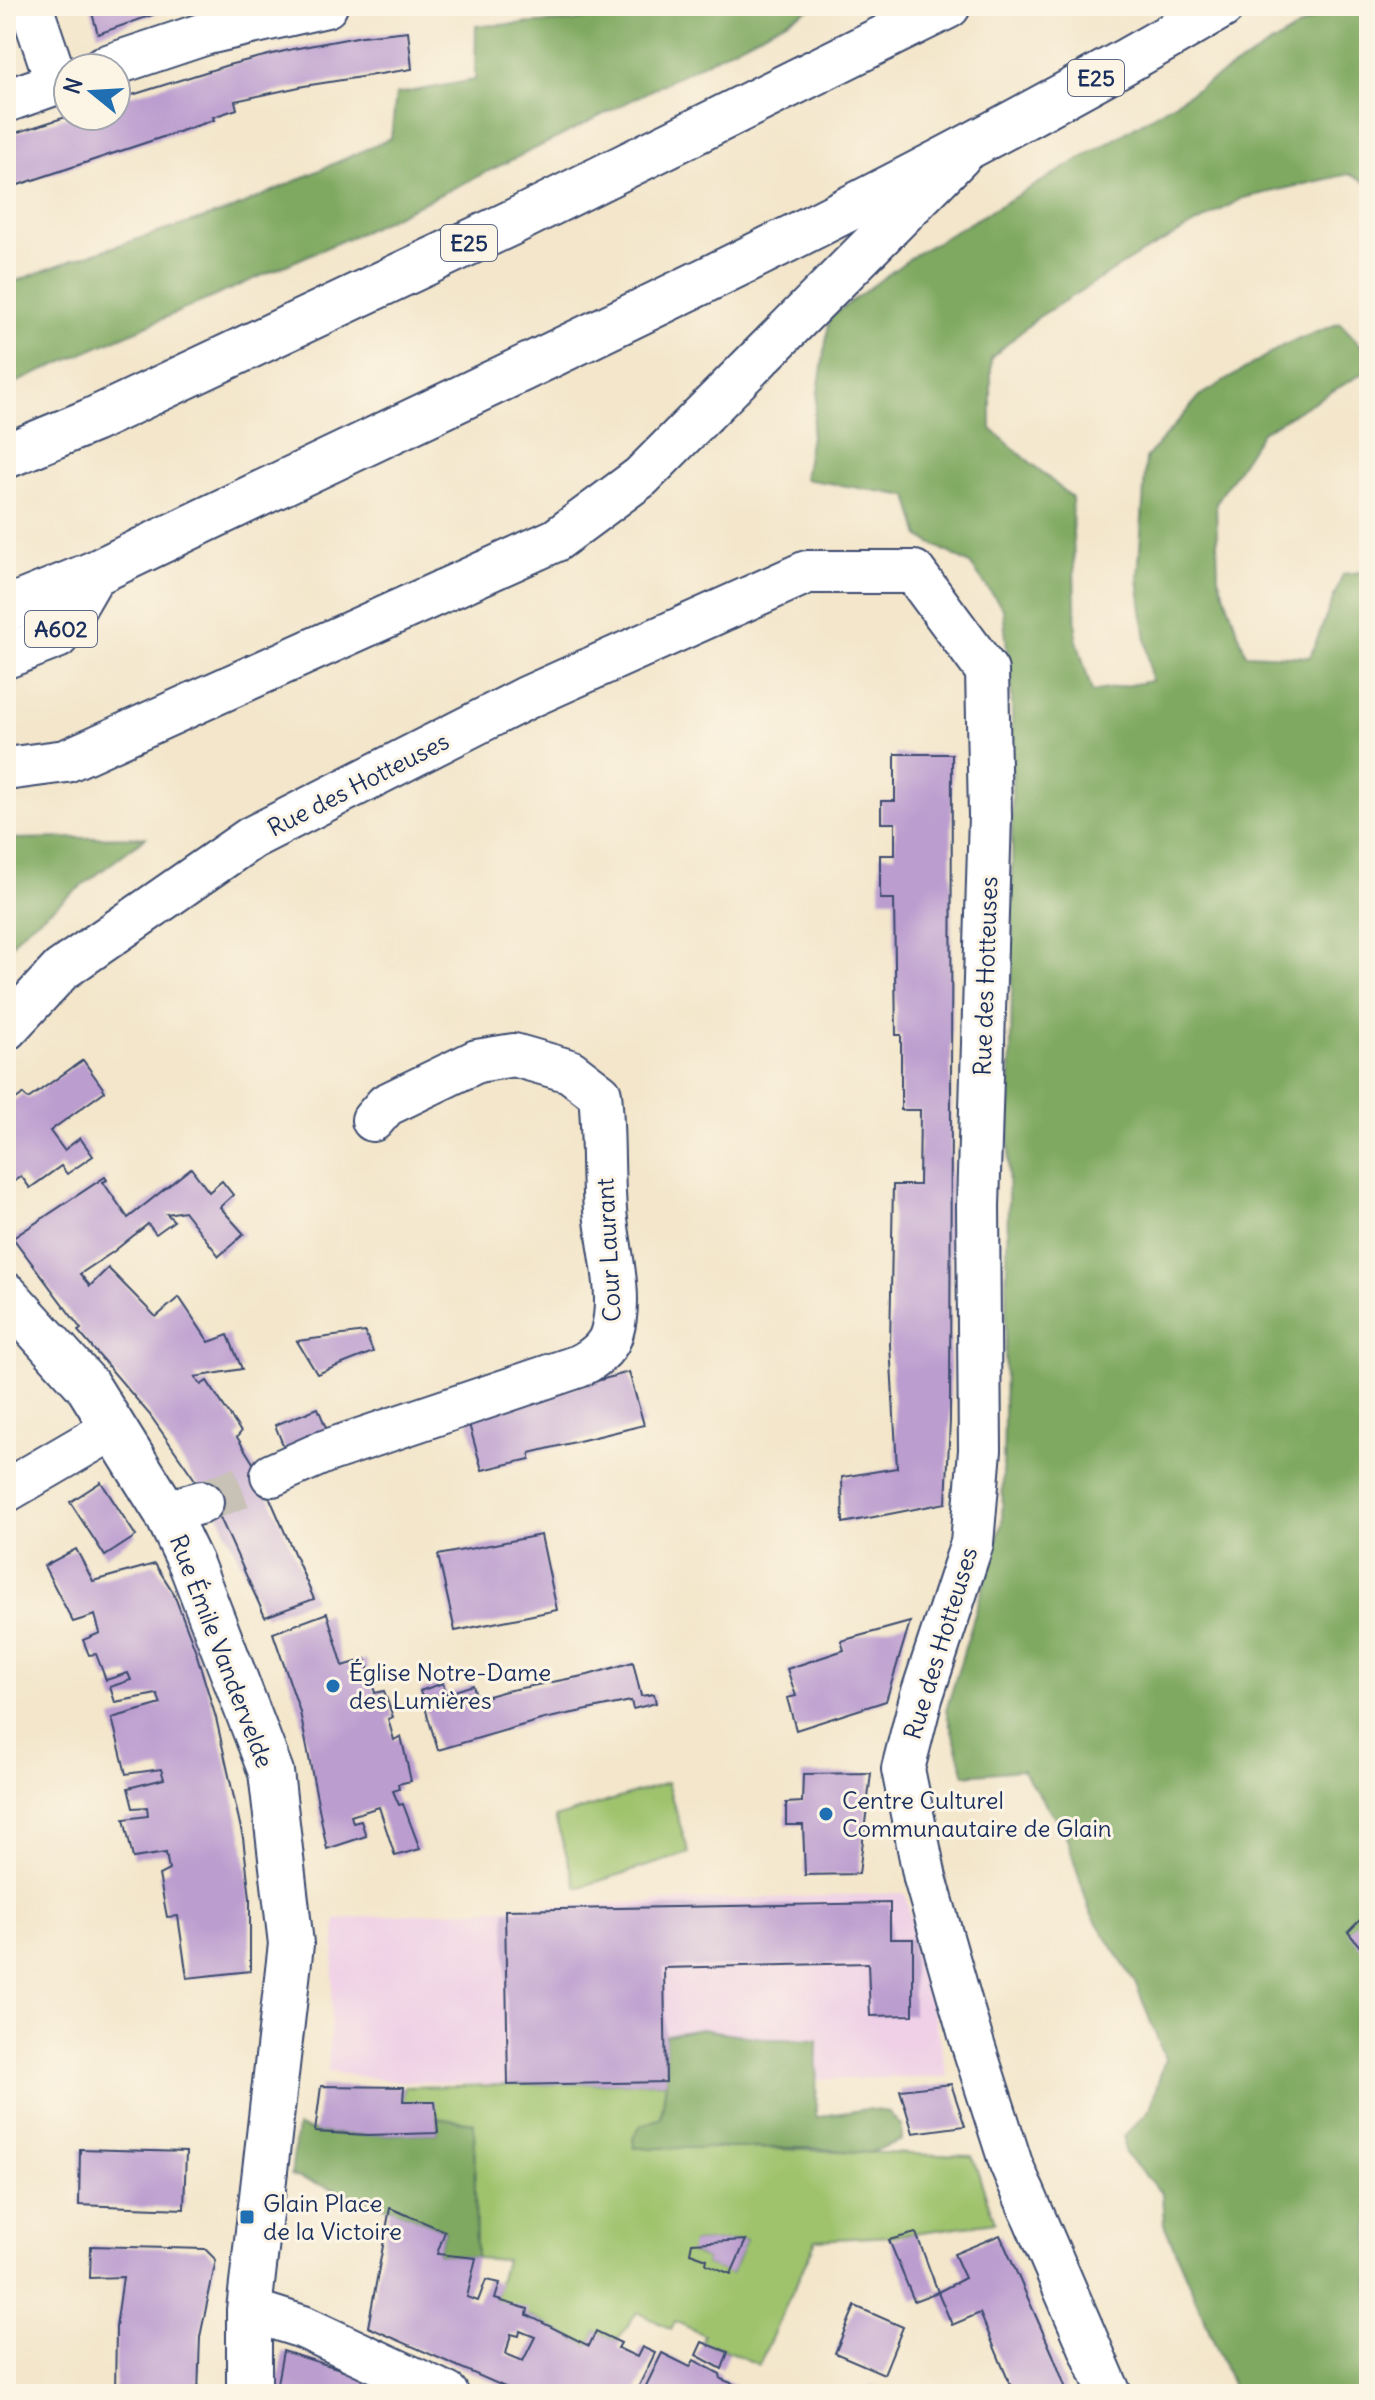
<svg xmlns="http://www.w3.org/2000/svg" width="1375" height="2400" viewBox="0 0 1375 2400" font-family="Delius,sans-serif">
<rect width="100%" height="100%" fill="#fcf5e5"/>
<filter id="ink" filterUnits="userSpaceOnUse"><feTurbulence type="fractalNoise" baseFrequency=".0125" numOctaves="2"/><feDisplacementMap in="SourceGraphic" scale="16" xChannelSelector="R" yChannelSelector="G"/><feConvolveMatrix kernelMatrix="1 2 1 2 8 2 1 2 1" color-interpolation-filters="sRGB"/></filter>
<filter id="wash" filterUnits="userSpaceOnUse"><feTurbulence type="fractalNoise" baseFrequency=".006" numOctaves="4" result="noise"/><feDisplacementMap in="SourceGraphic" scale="32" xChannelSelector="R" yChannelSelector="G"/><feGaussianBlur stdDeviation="1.8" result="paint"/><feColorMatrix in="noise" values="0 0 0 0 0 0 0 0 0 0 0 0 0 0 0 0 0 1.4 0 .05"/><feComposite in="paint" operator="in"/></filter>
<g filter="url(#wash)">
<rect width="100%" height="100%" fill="#f3e6cb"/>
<polygon fill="#efd0e6" points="905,1893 948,2077 508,2085 393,2081 328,2072 336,1919 516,1907"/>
<g fill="#9fc36d" stroke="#5d7966" stroke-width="2" fill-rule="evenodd">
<polygon points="667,1783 689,1853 577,1888 555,1818"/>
<path d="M 666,2082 L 661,2119 L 634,2148 C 747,2145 859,2153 972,2156 L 995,2222 L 891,2236 L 816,2240 L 759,2365 L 714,2345 L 712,2347 L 702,2342 L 704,2335 L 675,2321 L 671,2329 L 637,2312 L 617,2341 L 596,2331 L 589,2346 L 495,2299 L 505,2260 L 476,2258 L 474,2123 L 436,2118 L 403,2101 L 404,2087 ZM 746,2240 L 731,2274 L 706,2264 L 707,2259 L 691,2253 L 693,2243 Z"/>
</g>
<g fill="#7fa960" stroke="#4d6c5f" stroke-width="2">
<polygon points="645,6 816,6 555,139 362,232 6,387 6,285 72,260 233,209 391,138 396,94 475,80 476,26 575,21"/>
<polygon points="1334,6 1369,6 1369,184 1349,174 1243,198 1140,254 1037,318 991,358 991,429 1072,498 1076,637 1092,692 1151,681 1138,578 1146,458 1200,396 1284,345 1340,323 1369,354 1369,370 1262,432 1216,503 1218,577 1246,654 1310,657 1343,574 1369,571 1369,2394 1236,2394 1164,2224 1162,2194 1125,2153 1124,2136 1150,2109 1165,2059 1136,1984 1090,1912 1065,1832 1022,1770 965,1775 946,1711 1002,1523 1012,987 1012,698 1003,609 970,564 920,537 908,496 804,479 830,317 916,254 1108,143"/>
<polygon points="146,837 24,930 6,951 6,839"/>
<polygon points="701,2029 768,2039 817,2040 816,2117 867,2109 889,2112 902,2127 902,2140 869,2153 809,2148 634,2148 633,2138 641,2125 661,2118 666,2082 665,2035"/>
<path d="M 436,2118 L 474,2123 L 476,2258 L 437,2254 L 445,2231 L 390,2208 L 291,2175 L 297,2127 C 343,2140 391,2133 438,2133 Z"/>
</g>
<g id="blocks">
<g fill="#bb9dcf" fill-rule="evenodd">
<polygon points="90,6 178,6 98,34"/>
<polygon points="408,31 412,69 304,86 235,101 237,109 213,117 214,120 6,189 6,136 69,116 116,116 116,100 228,65 293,49 362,36"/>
<polygon points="895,754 952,754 950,1421 946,1503 843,1523 842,1477 897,1468 890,1345 893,1185 919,1185 920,1110 901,1110 901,1035 896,1035 894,899 880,899 880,855 895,855 895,823 881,823 881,801 895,801"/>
<polygon points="83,1060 105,1091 50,1131 64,1150 80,1138 93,1156 67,1174 61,1166 30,1188 21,1176 6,1187 6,1106 23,1094 28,1099"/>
<polygon points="191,1168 209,1192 222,1181 233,1195 220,1207 244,1234 219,1256 184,1211 167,1214 174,1221 156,1234 148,1224 113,1252 80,1274 90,1286 108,1268 156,1317 179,1297 209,1342 228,1335 242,1369 195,1377 201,1385 207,1381 241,1432 237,1437 258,1471 314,1599 265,1617 218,1513 150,1415 78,1331 81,1329 13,1238 105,1177 107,1180 103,1182 128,1218"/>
<polygon points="365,1332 373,1352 317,1374 297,1341"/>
<polygon points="629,1372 644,1425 530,1453 530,1459 482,1470 467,1417"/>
<polygon points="318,1408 328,1433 285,1450 275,1425"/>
<polygon points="101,1482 136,1536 105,1556 70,1502"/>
<polygon points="541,1535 557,1610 455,1631 438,1555"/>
<polygon points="76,1549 93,1581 155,1564 173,1592 195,1649 216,1718 243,1838 250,1898 250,1971 187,1978 178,1916 167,1917 159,1875 169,1870 166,1853 133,1858 124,1819 148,1816 147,1807 133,1808 128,1788 164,1779 161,1769 126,1774 112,1718 161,1704 157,1694 115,1702 110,1687 131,1680 128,1673 106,1680 96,1654 89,1655 83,1640 100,1633 95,1615 73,1622 44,1566"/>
<polygon points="327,1613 343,1666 366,1659 375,1693 384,1691 393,1717 388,1719 394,1740 401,1736 411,1781 398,1784 399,1789 393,1791 399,1805 403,1804 420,1849 395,1856 379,1807 351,1816 353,1823 361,1821 366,1836 327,1849 300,1712 273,1633"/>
<polygon points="910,1622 886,1701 796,1730 787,1698 796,1696 787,1669 844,1650 841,1641"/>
<polygon points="633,1662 641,1696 654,1694 656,1703 633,1709 631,1701 544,1719 438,1750 420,1691 443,1683 446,1694 473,1685 477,1699 506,1691 588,1675"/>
<polygon points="871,1773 859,1874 805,1875 803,1825 786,1825 786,1803 802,1802 803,1774"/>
<polygon points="890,1903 890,1939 913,1939 913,2015 870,2016 868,1963 664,1968 666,2082 508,2085 505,1910"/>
<polygon points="1369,1911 1369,1958 1348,1932"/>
<polygon points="951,2084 965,2126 913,2133 900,2090"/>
<polygon points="321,2086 404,2087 403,2101 435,2101 438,2133 368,2135 315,2132"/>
<polygon points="80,2149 186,2152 184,2209 79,2205"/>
<path d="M 390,2208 L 445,2231 L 437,2254 L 476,2258 L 467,2297 L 478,2301 L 486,2280 L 500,2283 L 495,2299 L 528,2309 L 527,2315 L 589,2346 L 596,2331 L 621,2343 L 618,2348 L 637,2357 L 642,2347 L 655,2353 L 635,2394 L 521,2394 L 368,2327 ZM 520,2331 L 535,2337 L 523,2361 L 506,2354 L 511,2334 L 519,2336 Z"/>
<polygon points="916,2233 938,2292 914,2301 889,2240"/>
<polygon points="1000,2235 1053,2355 1068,2394 1014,2394 980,2313 952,2325 938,2292 965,2278 954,2254"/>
<polygon points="746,2240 731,2274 706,2264 707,2259 690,2253 692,2243"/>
<polygon points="91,2246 205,2249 216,2260 200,2337 198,2394 115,2394 116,2327 123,2277 90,2278"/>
<polygon points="855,2306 903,2327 884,2374 835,2353"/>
<polygon points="702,2342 728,2352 722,2369 696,2355"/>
<polygon points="283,2351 375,2380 405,2394 275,2394"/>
<polygon points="662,2353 690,2367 694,2360 720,2374 721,2379 759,2394 642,2394"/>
<polygon points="870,2385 890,2394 866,2394"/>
</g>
</g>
</g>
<g filter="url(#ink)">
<use href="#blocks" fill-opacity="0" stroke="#3b4a6e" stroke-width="2"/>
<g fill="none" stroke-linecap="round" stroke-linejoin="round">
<polyline stroke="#c8c1b5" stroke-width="42" stroke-dasharray="42 21" stroke-linecap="butt" points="202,1502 272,1475"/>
<defs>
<g id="minor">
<polyline points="31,6 57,83"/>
<polyline points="102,68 207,33 326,6"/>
<polyline points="6,101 68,79"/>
<polyline points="6,769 66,761 556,540 641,477 959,157"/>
<polyline points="6,1029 61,970 251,838 526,698 807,572 914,572 987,671 990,816 978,1206 980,1450 972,1543 921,1698 903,1769 925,1878 972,2042 1011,2164 1110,2394"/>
<path d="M 272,1475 L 324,1452 L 579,1366 C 593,1359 608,1349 612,1332 C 623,1294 608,1249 605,1210 C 602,1171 604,1133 600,1094 L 570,1071 L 514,1055 L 477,1061 L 386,1105 L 373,1120"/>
<polyline points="6,1491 114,1428"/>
<polyline points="166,1512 202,1502"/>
<polyline points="249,2310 303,2327 447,2394"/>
</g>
<polyline id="major" points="6,1295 87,1385 166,1512 191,1564 271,1772 291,1944 249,2310 249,2394"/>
<g id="highway">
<polyline points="6,456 93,420 509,224 948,6"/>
<path d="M 6,609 L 93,574 C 472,390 859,219 1222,6"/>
<polyline points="6,656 57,636 93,574"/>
</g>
</defs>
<use href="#minor" stroke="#3b4a6e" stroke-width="46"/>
<use href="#major" stroke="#3b4a6e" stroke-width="48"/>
<use href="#highway" stroke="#3b4a6e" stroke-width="48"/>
<use href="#minor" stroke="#fff" stroke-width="42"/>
<use href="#major" stroke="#fff" stroke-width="44"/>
<use href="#highway" stroke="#fff" stroke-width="44"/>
</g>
</g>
<g fill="#1f6fb2" stroke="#fcf5e5" stroke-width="3">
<circle cx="333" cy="1686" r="8"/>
<circle cx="826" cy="1814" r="8"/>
<rect x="239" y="2209" width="16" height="16" rx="4"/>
</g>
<g text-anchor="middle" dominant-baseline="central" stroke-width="6" stroke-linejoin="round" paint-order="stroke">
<g fill="#fcf5e5" stroke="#5e6a86" stroke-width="2">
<rect x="1068" y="60" width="56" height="36" rx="6"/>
<rect x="441" y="225" width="56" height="36" rx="6"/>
<rect x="25" y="611" width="72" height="36" rx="6"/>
</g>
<g font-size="22" font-weight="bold" fill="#1b2f5e">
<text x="1096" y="78">E25</text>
<text x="469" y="243">E25</text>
<text x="61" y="629">A602</text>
</g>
<g font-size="24" fill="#1b2f5e" stroke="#fcf5e5">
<text transform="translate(358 784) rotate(-27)">Rue des Hotteuses</text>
<text transform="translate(985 976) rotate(-88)">Rue des Hotteuses</text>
<text transform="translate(608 1250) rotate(-93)">Cour Laurant</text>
<text transform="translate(940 1643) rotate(-73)">Rue des Hotteuses</text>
<text transform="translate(222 1651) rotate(69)">Rue Émile Vandervelde</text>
</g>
<g font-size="24" fill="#1b2f5e" stroke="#fcf5e5" text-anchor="start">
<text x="349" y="1672">Église Notre-Dame<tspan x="349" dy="28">des Lumières</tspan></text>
<text x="842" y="1800">Centre Culturel<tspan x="842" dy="28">Communautaire de Glain</tspan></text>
<text x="263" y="2203">Glain Place<tspan x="263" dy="28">de la Victoire</tspan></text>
</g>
</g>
<rect width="1375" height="2400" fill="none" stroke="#fcf5e5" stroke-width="32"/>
<g transform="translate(92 92) rotate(288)"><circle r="38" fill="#fcf5e5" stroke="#a2a6af" stroke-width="2"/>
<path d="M0-6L14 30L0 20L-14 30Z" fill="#1f6fb2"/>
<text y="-12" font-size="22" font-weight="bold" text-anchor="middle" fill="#1b2f5e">N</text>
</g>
</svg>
